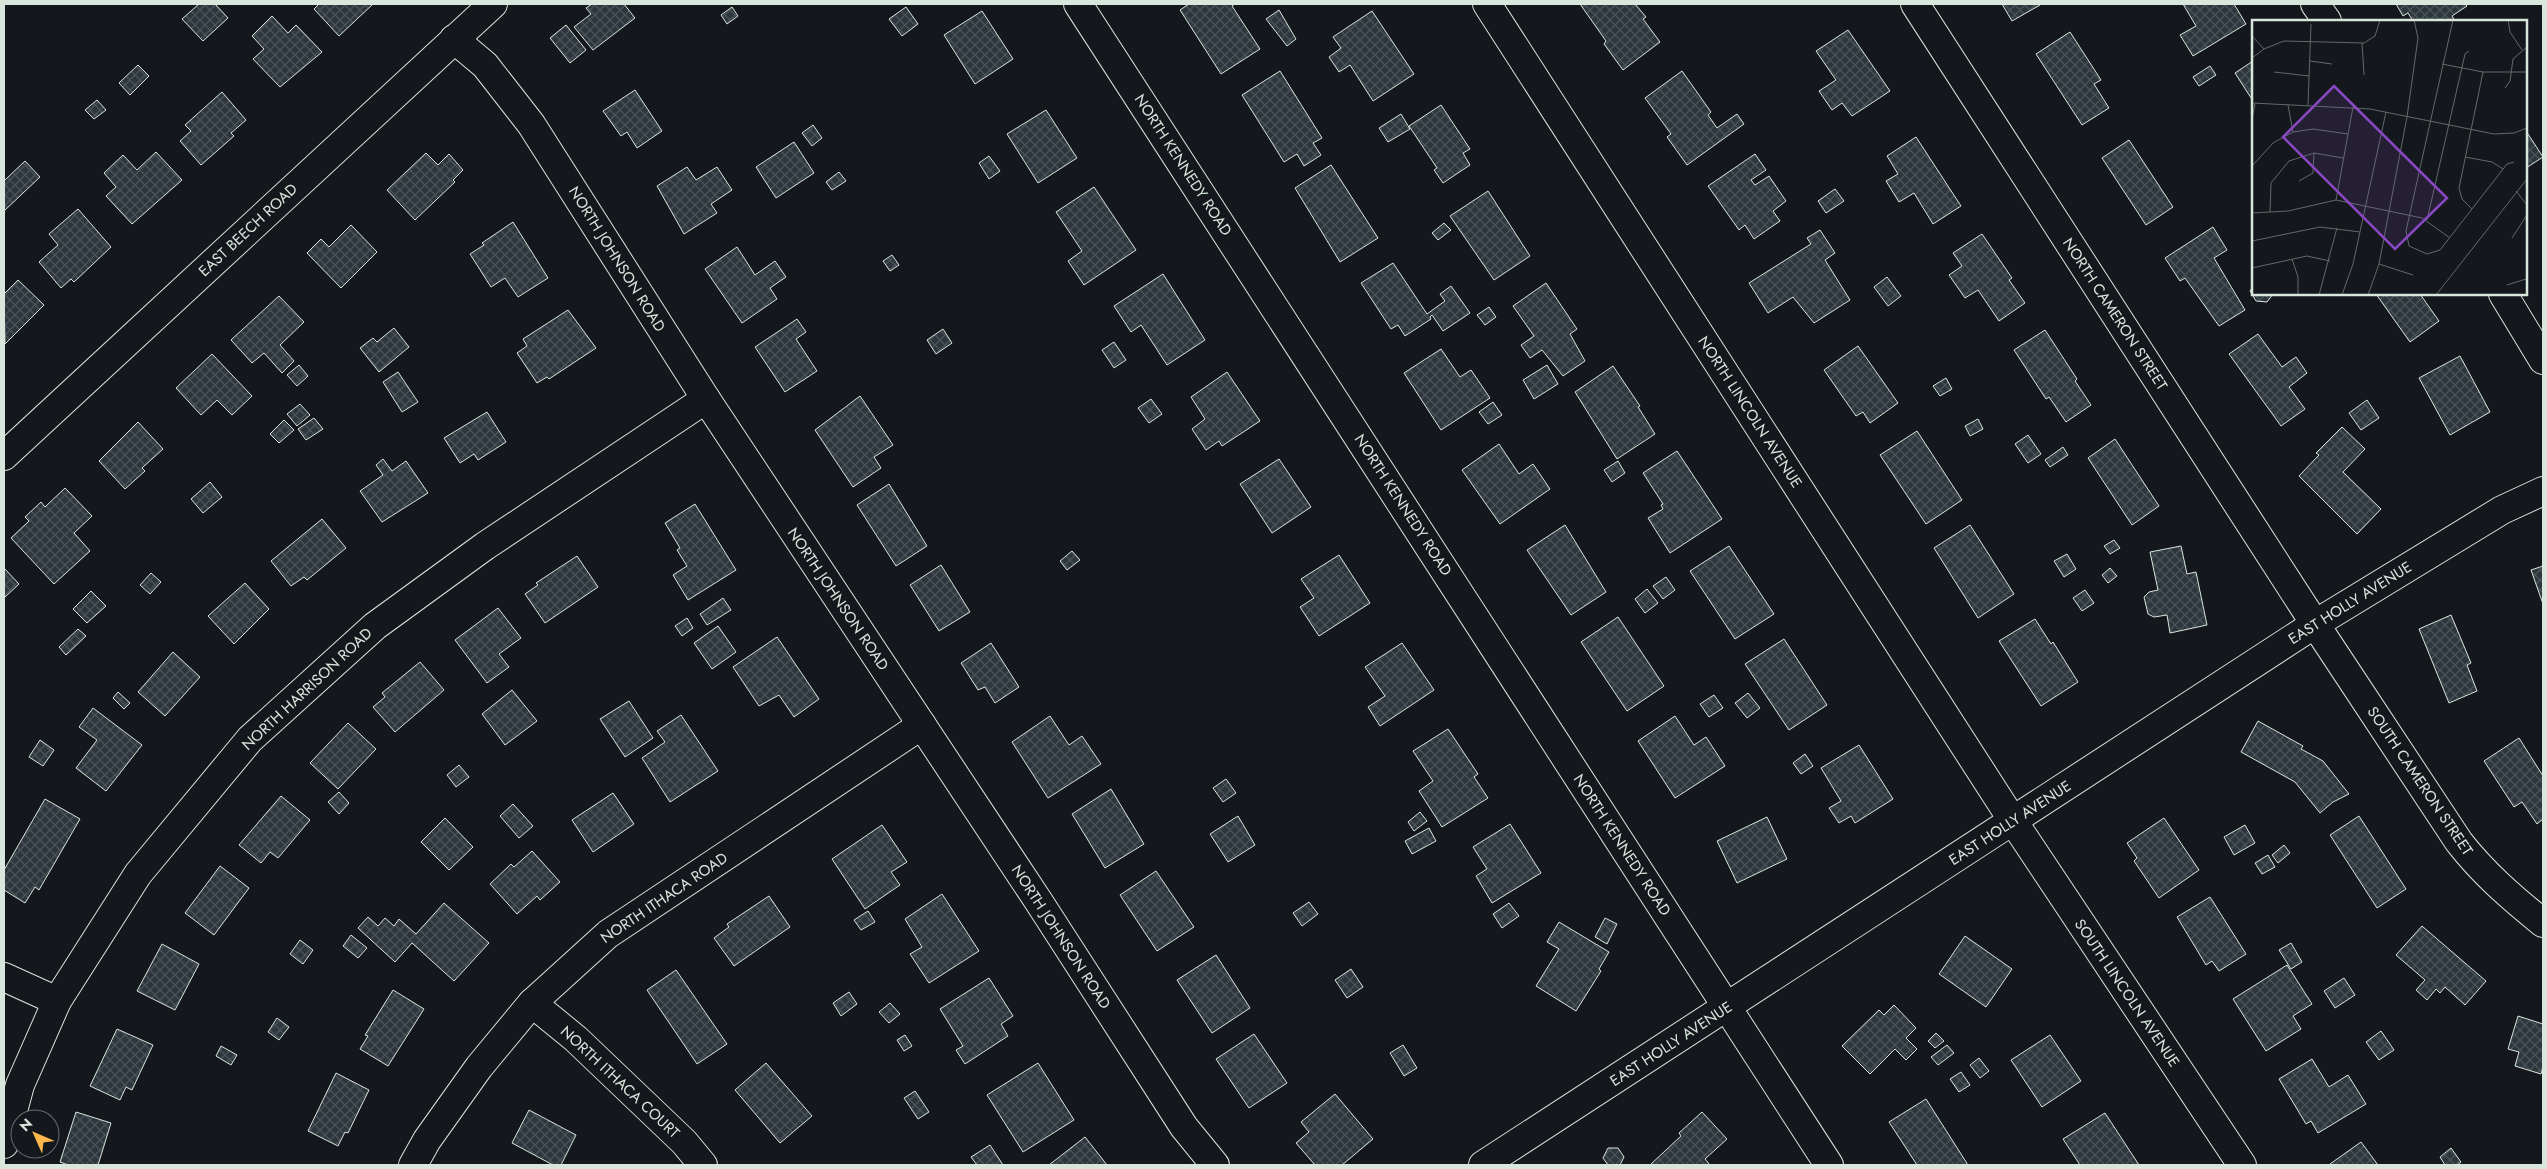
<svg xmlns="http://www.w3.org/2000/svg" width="2547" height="1169" viewBox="0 0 2547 1169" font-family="Jost,sans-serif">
<defs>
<pattern id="building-cross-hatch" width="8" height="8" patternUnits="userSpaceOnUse" patternTransform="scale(1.25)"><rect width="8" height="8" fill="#2c363c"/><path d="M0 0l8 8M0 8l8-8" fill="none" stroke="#4a5358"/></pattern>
</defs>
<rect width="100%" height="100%" fill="#14181c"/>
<g fill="url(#building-cross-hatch)" stroke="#d8e6dc">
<polygon points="199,4 215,4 228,18 203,41 182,19"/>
<polygon points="319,4 373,4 339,36 314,9"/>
<polygon points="592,4 624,4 635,18 593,50 574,27 591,14 586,8"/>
<polygon points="1189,4 1235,4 1232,6 1260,49 1221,74 1180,10"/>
<polygon points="1580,4 1635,4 1646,17 1643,19 1660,42 1623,70 1604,44 1606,41"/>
<polygon points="2002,4 2039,4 2040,5 2012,21"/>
<polygon points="2183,4 2234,4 2246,24 2193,56 2180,35 2196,26"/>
<polygon points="2396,4 2465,4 2467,6 2452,16 2455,21 2413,21 2408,13 2403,16"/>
<polygon points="732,7 738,16 727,24 721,15"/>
<polygon points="906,7 918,24 902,36 889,19"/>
<polygon points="1279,10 1296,39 1287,46 1266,19"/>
<polygon points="982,11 1013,59 975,84 944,35"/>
<polygon points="1372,11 1414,74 1373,101 1350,65 1339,72 1329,57 1341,48 1333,37"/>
<polygon points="272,16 288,33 296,25 322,52 280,87 253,59 264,49 252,36"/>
<polygon points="566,25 586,50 570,63 550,38"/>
<polygon points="1848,30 1890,91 1852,116 1842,103 1832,110 1819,91 1836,80 1816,51"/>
<polygon points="2070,32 2101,80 2094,84 2109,108 2082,125 2036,54"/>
<polygon points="2253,61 2253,101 2235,73"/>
<polygon points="138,65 149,76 130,95 119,83"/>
<polygon points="2210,66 2216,75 2199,86 2193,77"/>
<polygon points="1280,71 1322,138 1313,143 1321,155 1304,166 1297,154 1284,162 1242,95"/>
<polygon points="1682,71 1711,112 1708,115 1717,128 1737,114 1744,124 1687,165 1667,137 1671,134 1645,98"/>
<polygon points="635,90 662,131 637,148 627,132 621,136 603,111"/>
<polygon points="222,92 246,120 231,133 234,136 201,165 180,141 191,131 185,125"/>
<polygon points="97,100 106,110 94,119 85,110"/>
<polygon points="1441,105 1470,149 1463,153 1470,165 1443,183 1434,170 1437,168 1409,126"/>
<polygon points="1046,110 1077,158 1038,183 1007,134"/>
<polygon points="1401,114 1410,129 1388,142 1379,128"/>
<polygon points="813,125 822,138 812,146 802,133"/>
<polygon points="2526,131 2543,157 2526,168"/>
<polygon points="1916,137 1961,206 1933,224 1914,193 1899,202 1886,181 1898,174 1887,156"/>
<polygon points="2129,140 2173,207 2146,225 2102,158"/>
<polygon points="794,142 814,173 776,198 756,167"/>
<polygon points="156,152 182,180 132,224 106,196 116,187 104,173 123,155 137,170"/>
<polygon points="426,153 438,165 449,154 463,170 453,180 455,182 415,220 387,190"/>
<polygon points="1755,154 1766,170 1751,180 1755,185 1769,176 1786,201 1773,211 1780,221 1754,239 1745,225 1739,230 1708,186"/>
<polygon points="989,156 1000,171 989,179 979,163"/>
<polygon points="25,161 40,177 4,211 4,181"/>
<polygon points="1331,165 1378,238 1340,262 1295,188"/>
<polygon points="687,167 696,180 717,167 732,190 711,204 717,213 684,234 657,186"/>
<polygon points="839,172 846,181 832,190 826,182"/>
<polygon points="1094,187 1136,250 1084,285 1068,261 1082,251 1056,212"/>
<polygon points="1835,189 1844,201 1826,213 1818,201"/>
<polygon points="1488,191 1530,256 1494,280 1450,216"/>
<polygon points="78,209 111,247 74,282 71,279 61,288 39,262 58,245 49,234"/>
<polygon points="513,222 548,278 518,297 505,278 491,287 470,254 484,245 482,243"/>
<polygon points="1444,223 1451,230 1438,240 1432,233"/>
<polygon points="351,225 377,252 341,288 307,253 321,239 329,247"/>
<polygon points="2213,227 2227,250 2214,258 2245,310 2219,326 2185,278 2180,281 2165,258"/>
<polygon points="1820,230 1835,253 1825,260 1850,300 1814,323 1793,297 1768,313 1749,283 1811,244 1807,238"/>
<polygon points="1982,234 2012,278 2009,280 2025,303 1999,321 1978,290 1965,298 1949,275 1962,266 1953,253"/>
<polygon points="737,247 755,275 775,261 786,277 770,288 777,299 742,323 705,269"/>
<polygon points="892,255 899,265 890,271 883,261"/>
<polygon points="1393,263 1427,314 1445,301 1440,294 1451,286 1470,313 1443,331 1432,315 1430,317 1431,319 1405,336 1398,325 1391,329 1361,283"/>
<polygon points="1163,274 1205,340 1167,365 1141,325 1131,332 1114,306"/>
<polygon points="1887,277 1901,296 1888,306 1874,287"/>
<polygon points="18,280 44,305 5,344 4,294"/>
<polygon points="1546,283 1577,329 1570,334 1585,361 1563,376 1542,350 1530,358 1521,345 1534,336 1513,306"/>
<polygon points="2253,287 2253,294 2273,294 2267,302 2256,301 2250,291"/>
<polygon points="2376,294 2420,294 2439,321 2410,342"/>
<polygon points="279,296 304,322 280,345 294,361 282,373 264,353 252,363 231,340"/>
<polygon points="1489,307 1496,317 1485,325 1477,315"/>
<polygon points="568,310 596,348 549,379 547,377 537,383 517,353 527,346 523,339"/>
<polygon points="797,319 806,332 796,339 817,371 785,392 755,347"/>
<polygon points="394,328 409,347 379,372 360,348 373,338 377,342"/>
<polygon points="943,329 952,343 936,354 927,340"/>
<polygon points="2045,330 2077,379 2075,381 2091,405 2066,422 2049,397 2046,399 2014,350"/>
<polygon points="2258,334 2282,367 2296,357 2307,373 2289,387 2305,409 2281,426 2229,354"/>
<polygon points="1114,342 1126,360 1114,368 1102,350"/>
<polygon points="1858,346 1898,403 1870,423 1863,412 1856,416 1824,370"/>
<polygon points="1441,349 1460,377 1471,370 1490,398 1441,430 1404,373"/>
<polygon points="212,354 252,396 232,415 217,400 201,415 176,388"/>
<polygon points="2460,356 2490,412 2450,435 2419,378"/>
<polygon points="299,365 308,376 297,386 287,375"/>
<polygon points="1547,365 1558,384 1534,399 1523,380"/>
<polygon points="1613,366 1640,406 1638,407 1655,434 1617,459 1575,392"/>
<polygon points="398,372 418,402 402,412 383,382"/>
<polygon points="1227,372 1260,421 1222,446 1219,441 1206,450 1192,429 1205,419 1191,397"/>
<polygon points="1946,378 1952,389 1940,396 1933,386"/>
<polygon points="860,396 893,445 874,457 881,468 853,487 815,430"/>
<polygon points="1151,399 1162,414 1149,423 1138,408"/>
<polygon points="2367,400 2379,418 2361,430 2349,413"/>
<polygon points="1493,402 1502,415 1488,424 1479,412"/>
<polygon points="300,404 310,415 297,426 287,414"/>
<polygon points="487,412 506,442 478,460 474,454 460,463 444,438"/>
<polygon points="314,418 323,429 306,440 298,429"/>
<polygon points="1978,419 1983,429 1970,436 1965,426"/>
<polygon points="284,420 294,430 279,443 270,434"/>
<polygon points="138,422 163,449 142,468 145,471 125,489 99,461"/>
<polygon points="2342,427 2365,449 2343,472 2381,509 2357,534 2299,476 2319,455 2316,453"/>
<polygon points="1917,431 1962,500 1926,524 1880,455"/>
<polygon points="2028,435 2041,454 2028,463 2015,444"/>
<polygon points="2115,439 2159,506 2132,525 2088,458"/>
<polygon points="1499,444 1519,474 1533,464 1550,489 1500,524 1462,470"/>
<polygon points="2063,447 2068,455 2050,467 2045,460"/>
<polygon points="1677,451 1722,519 1670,553 1648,518 1663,509 1661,505 1663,504 1643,473"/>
<polygon points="383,459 392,471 406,461 428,493 382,522 360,491 383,475 376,465"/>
<polygon points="1279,459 1311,507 1272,533 1240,484"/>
<polygon points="1618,461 1625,473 1612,482 1604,470"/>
<polygon points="210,482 222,497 203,513 191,499"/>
<polygon points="889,484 927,546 896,566 857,505"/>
<polygon points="65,488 92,516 74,533 90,551 54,584 11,538 29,521 25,517 41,502 45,507"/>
<polygon points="695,504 736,570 688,600 673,575 687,566 677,550 680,548 665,523"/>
<polygon points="322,519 346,548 307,580 304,577 291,586 271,561"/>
<polygon points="1565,525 1606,592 1571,615 1527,550"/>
<polygon points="1970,525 2014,594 1978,618 1934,548"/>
<polygon points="2114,540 2120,548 2110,554 2104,546"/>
<polygon points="1729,546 1774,614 1735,639 1690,571"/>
<polygon points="2181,546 2187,574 2196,572 2207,625 2170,633 2167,615 2154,617 2148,614 2144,597 2149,592 2158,590 2150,552"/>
<polygon points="1072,551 1080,560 1067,570 1060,561"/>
<polygon points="2067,554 2076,569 2064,577 2054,561"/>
<polygon points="1339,555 1370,603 1319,636 1300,607 1314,598 1301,579"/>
<polygon points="577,556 598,587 545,623 525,594 538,585 536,583"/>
<polygon points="941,565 970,612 939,631 910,585"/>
<polygon points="2543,566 2543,604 2531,570"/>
<polygon points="4,568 19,584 4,598"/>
<polygon points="2110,568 2117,576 2108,583 2102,575"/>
<polygon points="151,573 161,582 150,594 140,585"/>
<polygon points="1666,577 1675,590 1663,599 1653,586"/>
<polygon points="245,583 269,609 234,644 208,616"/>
<polygon points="1647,589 1658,603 1645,613 1635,599"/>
<polygon points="2085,590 2094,603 2082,611 2073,598"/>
<polygon points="91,591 106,606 87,623 73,609"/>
<polygon points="723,598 731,610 707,625 700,614"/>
<polygon points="498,608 521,638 499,654 509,667 487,683 455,640"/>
<polygon points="2451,615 2471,663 2467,665 2477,691 2449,703 2419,629"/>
<polygon points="1618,617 1664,686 1627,711 1581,642"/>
<polygon points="687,618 693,628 682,636 675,626"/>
<polygon points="2035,619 2051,644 2053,642 2078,682 2041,706 1999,641"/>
<polygon points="718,626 736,652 712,669 694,643"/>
<polygon points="78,629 86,636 66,655 59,647"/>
<polygon points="777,637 819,699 794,717 779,695 759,706 733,667"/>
<polygon points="1784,639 1827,705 1789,730 1745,664"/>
<polygon points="991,643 1019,687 995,703 985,687 978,690 961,663"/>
<polygon points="1402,643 1434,690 1380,726 1368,707 1385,696 1365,667"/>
<polygon points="173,652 200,677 165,716 138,692"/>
<polygon points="420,662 444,690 395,732 373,707 385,697 382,693"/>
<polygon points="512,690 537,721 505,745 482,714"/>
<polygon points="118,692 130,703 124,709 113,698"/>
<polygon points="1748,693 1760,708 1747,718 1735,703"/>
<polygon points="1714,695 1723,708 1709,717 1700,704"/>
<polygon points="629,701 653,738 625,757 600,719"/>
<polygon points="93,708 142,745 106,791 76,768 97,740 79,727"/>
<polygon points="681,715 718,771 670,802 642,758 665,742 657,731"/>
<polygon points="1050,716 1069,745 1082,736 1101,764 1048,798 1012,742"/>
<polygon points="1675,716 1694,745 1706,737 1725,766 1675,798 1638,741"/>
<polygon points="2258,721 2303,746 2301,749 2323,761 2349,794 2333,802 2320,813 2295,782 2241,752"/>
<polygon points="348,723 376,749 338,789 310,763"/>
<polygon points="1448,729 1478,774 1474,777 1488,798 1442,827 1419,791 1433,781 1413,751"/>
<polygon points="2519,738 2543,776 2543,819 2537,824 2522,802 2514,807 2484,761"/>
<polygon points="40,740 54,750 43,766 29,757"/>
<polygon points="1859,745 1893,799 1855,823 1851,816 1839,823 1829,808 1841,801 1821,768"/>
<polygon points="1805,754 1813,766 1801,774 1793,763"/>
<polygon points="459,765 469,777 456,787 447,775"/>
<polygon points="1226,779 1236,793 1223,802 1213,788"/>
<polygon points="1111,789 1144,844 1105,868 1072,814"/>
<polygon points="339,792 349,803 339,814 328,802"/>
<polygon points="613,793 634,824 593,852 572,820"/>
<polygon points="281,796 310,820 278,858 270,852 261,863 239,845"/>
<polygon points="45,799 80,819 39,890 35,887 25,903 4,890 4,870"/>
<polygon points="513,804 533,826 519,838 500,816"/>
<polygon points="1420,812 1427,821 1414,831 1408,822"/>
<polygon points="1238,816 1255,845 1228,862 1210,834"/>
<polygon points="2359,816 2406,889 2377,908 2330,835"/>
<polygon points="1767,817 1787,859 1737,883 1717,841"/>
<polygon points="445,818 473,847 449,870 421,842"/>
<polygon points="2164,818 2199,870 2159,898 2134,861 2137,858 2127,843"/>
<polygon points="1510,824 1541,873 1492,903 1476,876 1487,869 1473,847"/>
<polygon points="882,825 907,862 891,872 900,885 865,909 832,859"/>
<polygon points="2245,825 2255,843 2234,855 2224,837"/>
<polygon points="1429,828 1436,841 1412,854 1405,841"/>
<polygon points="2284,845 2290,853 2278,863 2272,855"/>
<polygon points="532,851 560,882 540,900 537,896 517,914 490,884 511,864 514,867"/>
<polygon points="2268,855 2275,867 2262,874 2255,863"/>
<polygon points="220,866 249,888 214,935 185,913"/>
<polygon points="1156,871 1194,927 1157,951 1120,895"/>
<polygon points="942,894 979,951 929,983 910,954 922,947 905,919"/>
<polygon points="769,896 790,927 734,966 714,938 729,927 727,924"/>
<polygon points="2210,897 2246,954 2219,971 2212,961 2206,965 2177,917"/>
<polygon points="1309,902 1318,914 1302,926 1293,913"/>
<polygon points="444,903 489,943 454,981 412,943 395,962 358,928 368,917 378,926 385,918 394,926 399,919 416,934"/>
<polygon points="1509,903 1519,916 1502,928 1493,914"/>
<polygon points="868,911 875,922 861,930 854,920"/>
<polygon points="1605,918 1617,924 1607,944 1595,937"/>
<polygon points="1559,922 1609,952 1599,969 1601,971 1576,1011 1536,986 1559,949 1547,942"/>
<polygon points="2422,926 2486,981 2465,1005 2445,987 2440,993 2436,989 2427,1000 2416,990 2425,980 2396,955"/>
<polygon points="351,935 367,948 358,958 343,946"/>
<polygon points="1965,936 2012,969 1986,1007 1939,974"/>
<polygon points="300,940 313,950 303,964 290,954"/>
<polygon points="2291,943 2302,962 2291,969 2279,950"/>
<polygon points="162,944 199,964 175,1010 137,991"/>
<polygon points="1216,955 1250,1008 1212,1033 1177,980"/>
<polygon points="2287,965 2312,1004 2293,1016 2301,1029 2266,1051 2233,999"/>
<polygon points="1351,969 1363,987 1347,998 1335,980"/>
<polygon points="676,970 727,1044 697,1064 647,990"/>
<polygon points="989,978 1013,1016 1001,1024 1008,1036 965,1064 956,1050 963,1046 940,1009"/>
<polygon points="2344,978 2355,995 2335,1008 2324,991"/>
<polygon points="393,990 424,1009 388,1066 360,1049 368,1036 365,1035"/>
<polygon points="849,992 857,1004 841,1016 833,1003"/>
<polygon points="890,1003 900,1014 889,1023 879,1012"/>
<polygon points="1894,1005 1916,1028 1906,1038 1917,1049 1906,1060 1895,1049 1870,1074 1842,1046 1879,1010 1884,1015"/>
<polygon points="2518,1016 2543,1024 2543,1067 2541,1074 2515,1066 2519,1052 2508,1049"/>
<polygon points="277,1018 289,1027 279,1040 268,1032"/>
<polygon points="117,1029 153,1045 132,1090 126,1087 120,1100 90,1086"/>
<polygon points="2381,1031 2394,1050 2379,1060 2366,1042"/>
<polygon points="1936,1033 1944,1041 1935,1048 1928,1041"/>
<polygon points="1254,1034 1287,1083 1249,1108 1216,1059"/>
<polygon points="905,1035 912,1046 904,1051 897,1040"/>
<polygon points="2050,1035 2081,1081 2042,1107 2011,1060"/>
<polygon points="1403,1045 1417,1068 1404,1076 1390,1053"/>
<polygon points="1947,1045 1954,1053 1938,1065 1931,1057"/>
<polygon points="221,1046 237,1055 231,1065 216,1056"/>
<polygon points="1979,1058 1989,1071 1980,1078 1970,1065"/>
<polygon points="2312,1059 2329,1087 2348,1075 2366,1104 2318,1133 2311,1121 2306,1124 2279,1079"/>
<polygon points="766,1063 812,1116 780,1143 735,1090"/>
<polygon points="1038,1063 1074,1120 1023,1152 987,1095"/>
<polygon points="1961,1072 1970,1085 1959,1092 1950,1079"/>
<polygon points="336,1073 369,1090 348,1133 345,1132 338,1146 308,1131"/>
<polygon points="915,1091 929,1112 918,1119 904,1098"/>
<polygon points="1335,1094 1373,1139 1342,1165 1315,1165 1296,1143 1309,1132 1301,1122"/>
<polygon points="1926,1099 1968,1165 1917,1165 1889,1122"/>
<polygon points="529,1110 576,1135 561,1165 553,1165 512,1143"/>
<polygon points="76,1112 111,1123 98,1165 68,1165 60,1162"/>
<polygon points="1702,1112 1727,1139 1705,1159 1710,1165 1650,1165 1681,1136 1679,1133"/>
<polygon points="2105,1113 2139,1165 2080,1165 2063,1139"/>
<polygon points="1085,1137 1107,1165 1049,1165"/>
<polygon points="2361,1142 2378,1165 2331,1165 2330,1164"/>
<polygon points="990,1145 1003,1165 977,1165 971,1157"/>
<polygon points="1608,1148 1618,1148 1624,1157 1620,1165 1608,1165 1603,1158"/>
<polygon points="2451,1148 2461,1162 2457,1165 2445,1165 2440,1157"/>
</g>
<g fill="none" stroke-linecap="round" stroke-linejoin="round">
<defs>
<g id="minor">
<polyline points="1078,4 1829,1165"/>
<polyline points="1487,4 2013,821 2242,1165"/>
<path d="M 1915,4 L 2315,624 L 2459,842 C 2484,874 2512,898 2543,923"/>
<polyline points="2315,4 2327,21"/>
<polyline points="454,39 485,65 531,124 706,399 1039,902 1184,1127 1215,1165"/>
<polyline points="2503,294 2543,360"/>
<polyline points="4,456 493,4"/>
<polyline points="4,977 57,1001"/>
<polyline points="532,1003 576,1039 684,1142 703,1165"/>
<polyline points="4,1144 20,1085 57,1001 138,874 250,739 375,626 485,546 706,399"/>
<polyline points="413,1165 427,1140 479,1067 532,1003 608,934 922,725"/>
<polyline points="1483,1165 2315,624 2502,510 2543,491"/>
</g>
</defs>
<use href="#minor" stroke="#d8e6dc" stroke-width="30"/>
<use href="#minor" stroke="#14181c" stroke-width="28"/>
</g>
<g text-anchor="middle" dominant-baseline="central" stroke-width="4" stroke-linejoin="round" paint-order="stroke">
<g font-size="15" fill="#d8e6dc" stroke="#14181c">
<text transform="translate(1183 165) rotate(57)">NORTH KENNEDY ROAD</text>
<text transform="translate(248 230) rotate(-43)">EAST BEECH ROAD</text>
<text transform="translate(617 259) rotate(58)">NORTH JOHNSON ROAD</text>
<text transform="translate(2115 314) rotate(57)">NORTH CAMERON STREET</text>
<text transform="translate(1750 412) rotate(57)">NORTH LINCOLN AVENUE</text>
<text transform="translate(1403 505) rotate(57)">NORTH KENNEDY ROAD</text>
<text transform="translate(838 599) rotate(56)">NORTH JOHNSON ROAD</text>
<text transform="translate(2350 603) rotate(-32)">EAST HOLLY AVENUE</text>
<text transform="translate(307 689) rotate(-43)">NORTH HARRISON ROAD</text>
<text transform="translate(2420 781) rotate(56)">SOUTH CAMERON STREET</text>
<text transform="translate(2010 823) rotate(-33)">EAST HOLLY AVENUE</text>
<text transform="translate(1622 845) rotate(57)">NORTH KENNEDY ROAD</text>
<text transform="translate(664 898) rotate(-34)">NORTH ITHACA ROAD</text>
<text transform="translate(1061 937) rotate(57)">NORTH JOHNSON ROAD</text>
<text transform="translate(2127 993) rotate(56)">SOUTH LINCOLN AVENUE</text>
<text transform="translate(1671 1044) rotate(-33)">EAST HOLLY AVENUE</text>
<text transform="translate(620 1082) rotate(43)">NORTH ITHACA COURT</text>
</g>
</g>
<g transform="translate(2252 20)">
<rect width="275" height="275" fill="#14181c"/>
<path fill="none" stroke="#626a69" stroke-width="1" d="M 201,0 L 154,211 L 157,226 L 175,234 L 188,230 L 255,144 L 262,142M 256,0 L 258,12 L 270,30M 0,16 L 12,29M 110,23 L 112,55M 0,38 L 12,29 L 32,21 L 112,23 L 123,16 L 128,0M 58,41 L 80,44M 190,44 L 231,52 L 275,52M 22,52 L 57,56M 253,68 L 258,61 L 261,39 L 275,27M 0,83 L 118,89 L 242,114 L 262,113 L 275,108M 36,85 L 41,112M 56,85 L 59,4M 0,99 L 3,84M 213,137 L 240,142 L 251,149M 0,146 L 21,123 L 41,112 L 61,109 L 96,114M 47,161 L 61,153 L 62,133M 264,171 L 275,185M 84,180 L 101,87M 220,189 L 210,179 L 207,168 L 231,52M 18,192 L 19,163 L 37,141 L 62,133 L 91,138M 0,193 L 36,191 L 84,180 L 170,198 L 198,218M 175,200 L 213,34 L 217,31M 260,218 L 275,195M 0,221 L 68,207 L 108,212M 40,239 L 46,257 L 46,275M 275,240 L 275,262M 127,244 L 161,255M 0,248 L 55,236 L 78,241M 255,265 L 274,259M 67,275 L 85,208M 90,275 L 101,244 L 134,92M 116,275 L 127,244 L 155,97 L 166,18 L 162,0M 184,275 L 275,159"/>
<path fill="#8948c3" fill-opacity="0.15" stroke="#8948c3" stroke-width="2.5" d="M 82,66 L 195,178 L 143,229 L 31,117 Z"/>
<rect width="275" height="275" fill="none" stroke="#d8e6dc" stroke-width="2.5"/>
</g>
<rect width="2547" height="1169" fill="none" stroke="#d8e6dc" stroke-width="10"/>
<g transform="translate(35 1134) rotate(315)"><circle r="24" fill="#14181c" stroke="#626a69"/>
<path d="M0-4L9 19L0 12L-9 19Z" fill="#ffb74d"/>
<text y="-8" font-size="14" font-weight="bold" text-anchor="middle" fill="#d8e6dc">N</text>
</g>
</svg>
